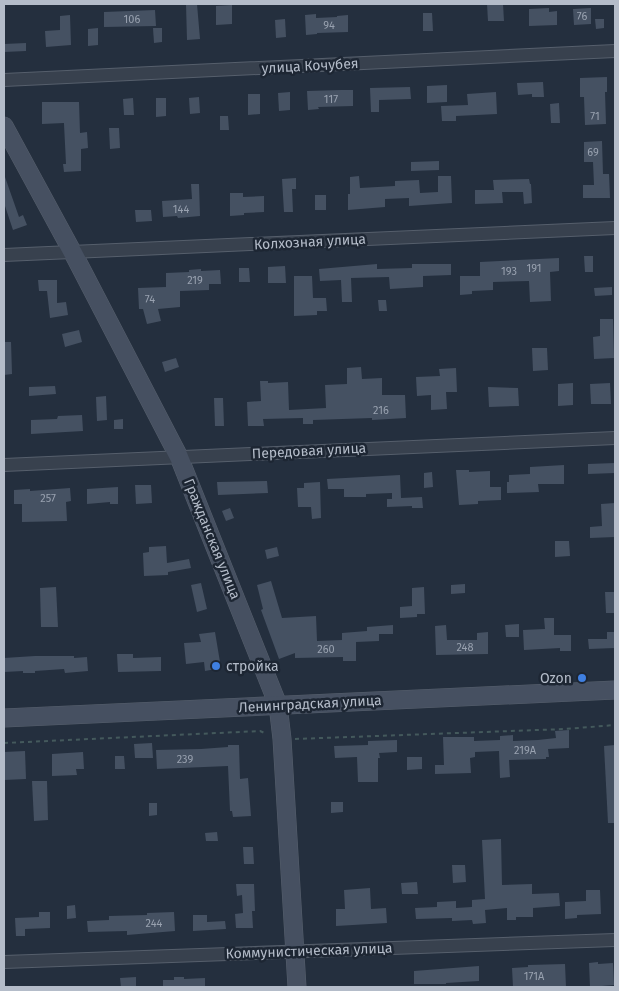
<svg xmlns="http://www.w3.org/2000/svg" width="619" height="991" viewBox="0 0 619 991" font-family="'Fira Sans',sans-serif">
<rect width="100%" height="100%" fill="#242f3e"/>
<g fill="#455162">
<polygon points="186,4 197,4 200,39 187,40"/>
<polygon points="487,4 503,4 504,21 488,21"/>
<polygon points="232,5 232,24 216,25 216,6"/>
<polygon points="549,8 549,12 557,11 557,25 529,26 529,9"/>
<polygon points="591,8 591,24 574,25 573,9"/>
<polygon points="155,10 156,26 104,27 104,12"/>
<polygon points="423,13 432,13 433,31 423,31"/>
<polygon points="316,14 316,18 337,17 337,16 348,15 348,32 317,33 317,34 306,35 305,15"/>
<polygon points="70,15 71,45 46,47 45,31 60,30 60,16"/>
<polygon points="285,19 286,37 276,38 275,20"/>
<polygon points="595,19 604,19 604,28 596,29"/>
<polygon points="98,28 98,45 88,46 88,29"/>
<polygon points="153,28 162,28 162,42 154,43"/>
<polygon points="26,43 26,51 4,52 4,44"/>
<polygon points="607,77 607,92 605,92 606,124 585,125 584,97 580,97 580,78"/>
<polygon points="543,82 544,97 532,97 532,94 518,95 517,83"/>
<polygon points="447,85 447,102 427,103 427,86"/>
<polygon points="410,87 411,99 379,100 379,112 371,112 370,88"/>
<polygon points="341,90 353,90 353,106 318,107 319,109 308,110 307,91"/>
<polygon points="290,92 290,110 279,111 278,93"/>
<polygon points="496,92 497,114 456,116 456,121 442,121 441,106 468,105 467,94"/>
<polygon points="248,94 260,94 260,114 248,115"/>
<polygon points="199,97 200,113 190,114 189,98"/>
<polygon points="133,98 134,115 124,115 123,99"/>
<polygon points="156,98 166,98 166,116 156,117"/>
<polygon points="42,102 79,102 80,133 87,132 88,148 81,149 81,171 64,172 63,164 66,164 64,124 64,123 42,124"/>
<polygon points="559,103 560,123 551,123 550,104"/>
<polygon points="220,116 228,116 229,130 220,130"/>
<polygon points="109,128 119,128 120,148 110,149"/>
<polygon points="602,141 603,174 609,174 610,198 583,198 583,185 594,185 593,162 584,162 584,142"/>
<polygon points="439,161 439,170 411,171 411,162"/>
<polygon points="359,176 360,188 395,186 395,181 419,180 420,193 438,192 438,176 451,176 452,203 409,206 409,198 385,199 385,207 348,210 348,194 350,194 350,177"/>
<polygon points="5,177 19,217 23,215 27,225 13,230 4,203 4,178"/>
<polygon points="296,178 296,189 292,189 293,212 284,212 282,179"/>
<polygon points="529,179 530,184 531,184 532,203 524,204 523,192 502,192 503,203 475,204 475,190 494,190 493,180"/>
<polygon points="191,184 199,184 200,216 178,218 177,216 163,217 162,201 192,199"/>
<polygon points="230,193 243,193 243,197 264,196 264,212 244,213 244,215 230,216"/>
<rect x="315" y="195" width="11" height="15"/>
<polygon points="135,210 151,210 152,221 136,222"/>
<polygon points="584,256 593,256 593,272 585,272"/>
<polygon points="559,258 559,271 550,272 551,301 530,302 529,281 493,282 493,290 472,291 472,294 460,295 460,276 480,276 480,262"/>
<polygon points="377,264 377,269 412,268 412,264 451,264 451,275 423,276 423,287 390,289 389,277 351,278 352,302 342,302 341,280 320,281 319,269"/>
<polygon points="285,266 286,283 268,283 268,267"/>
<polygon points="239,268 249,268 250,282 239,282"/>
<polygon points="201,269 201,271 220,270 221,284 209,284 209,290 180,291 180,307 158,309 161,321 147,324 143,309 139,309 138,288 166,287 166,273 189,272 189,270"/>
<polygon points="294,276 312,276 313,298 326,298 327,311 317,311 317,315 294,316"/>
<polygon points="38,280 57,280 57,303 66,302 68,315 50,318 47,291 39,291"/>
<polygon points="612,287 612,295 595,296 594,288"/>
<polygon points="378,300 386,300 387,311 379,311"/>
<polygon points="600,319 613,319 614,358 594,359 593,337 600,336"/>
<polygon points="79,330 82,342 65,347 62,334"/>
<polygon points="4,342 11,342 12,374 4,375"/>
<polygon points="532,348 547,348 548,370 533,371"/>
<polygon points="176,358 179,367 165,372 162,362"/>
<polygon points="361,367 362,379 382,378 382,395 405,395 406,418 372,420 372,418 313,420 313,424 303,424 303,418 263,419 264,426 248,426 247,402 261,401 260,381 268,381 268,383 288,382 289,410 326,408 325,385 347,384 347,368"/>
<polygon points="456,368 457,392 446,392 447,409 431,410 431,395 417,396 416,377 440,376 439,369"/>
<polygon points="573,383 573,405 558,406 558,384"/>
<polygon points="610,383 611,404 591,404 590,384"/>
<polygon points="55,386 56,394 29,396 29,387"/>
<polygon points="488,387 518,388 519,406 489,407"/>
<polygon points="106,396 107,420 97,421 96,397"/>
<polygon points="214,398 223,398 224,426 215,426"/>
<polygon points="82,415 83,431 31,434 31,420 57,419 58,416"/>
<polygon points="123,419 123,429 114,429 114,420"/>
<polygon points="615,463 615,473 588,474 588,464"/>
<polygon points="564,465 564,484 538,484 539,492 507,493 507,482 509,482 509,475 530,474 530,467"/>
<polygon points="456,470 469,470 469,472 490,471 490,487 501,487 501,500 478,501 478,504 459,505"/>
<polygon points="432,472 433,487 424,488 424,473"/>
<polygon points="400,475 401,498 422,497 423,508 412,508 412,506 387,507 387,499 392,499 392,493 366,494 366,497 344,497 344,489 328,489 327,479"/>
<polygon points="267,481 268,493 218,495 217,482"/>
<polygon points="320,482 321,518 312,519 311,507 298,507 297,488 304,488 304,483"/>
<polygon points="135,485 151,485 152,503 136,504"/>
<polygon points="118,487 118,504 110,504 110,502 87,504 87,489"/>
<polygon points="70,488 71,501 66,502 67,521 22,522 22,504 14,504 14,490 30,489 30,491"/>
<polygon points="615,503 615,537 590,538 590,527 602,526 601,504"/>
<polygon points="230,508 234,518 226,521 222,511"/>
<polygon points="555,541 569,541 570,556 555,557"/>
<polygon points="166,546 167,563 189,559 191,568 168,572 168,575 144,576 143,553 149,552 149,547"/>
<polygon points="277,547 279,556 267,559 265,550"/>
<polygon points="271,581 282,618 316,616 317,641 342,640 342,633 367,631 367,627 393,625 393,634 379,634 379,641 356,642 356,661 343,661 343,657 295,658 295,653 279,659 261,610 263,609 257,585"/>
<polygon points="201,583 207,609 197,612 191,585"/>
<polygon points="465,584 465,593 451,594 451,585"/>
<polygon points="56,587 58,627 41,627 40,588"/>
<polygon points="424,587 425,614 417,614 417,617 400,618 400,607 412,606 412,588"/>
<polygon points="605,592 615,592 615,613 606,613"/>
<polygon points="544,618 554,618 554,635 571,635 571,651 560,651 560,648 524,650 523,630 545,629"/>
<polygon points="519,624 519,637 506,637 505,625"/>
<polygon points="446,625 447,640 477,640 477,633 488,632 488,654 436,655 435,626"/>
<polygon points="215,632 221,668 205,671 204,662 186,664 184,643 201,642 199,634"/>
<polygon points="607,632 615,632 615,648 589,649 588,639 607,639"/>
<polygon points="117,654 133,654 133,658 161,657 161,671 118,672"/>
<polygon points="35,656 74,656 74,658 87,657 88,671 65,673 64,669 35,671 35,673 23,673 23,671 4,672 4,658"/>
<polygon points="569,730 569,748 548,749 549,757 546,757 546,759 509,760 510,777 500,778 499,751 475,752 475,757 470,758 471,773 435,774 435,765 444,765 443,737 474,737 474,741 500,740 500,736 513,735 513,741 538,740 556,738 555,731"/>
<polygon points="397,740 397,752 379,753 380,758 378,758 378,782 358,782 357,757 335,758 334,746 368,745 368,741"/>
<polygon points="152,743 153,758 135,758 134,744"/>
<polygon points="228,745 239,745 240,779 248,778 251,816 233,817 232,811 230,811 228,766 157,769 156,750 201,749 228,747"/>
<polygon points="615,745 615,823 608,823 604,746"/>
<polygon points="25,751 26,779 4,780 4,752"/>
<polygon points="83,752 84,769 76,769 77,775 52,776 52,754"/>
<polygon points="115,756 124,756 125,769 115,769"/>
<polygon points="407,757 422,757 422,769 407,770"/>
<polygon points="32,781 47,781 48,820 34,821"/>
<polygon points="331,802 343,802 343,812 331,813"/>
<polygon points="149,803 157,803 157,815 149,816"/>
<polygon points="217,832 218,841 206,841 205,833"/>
<polygon points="501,839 502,885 532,884 532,894 559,893 560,906 533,908 533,917 516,917 516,920 507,920 507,908 485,910 486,923 473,924 472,920 452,921 452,918 416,919 415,908 437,907 437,902 456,901 456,908 472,907 472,900 485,899 482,840"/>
<polygon points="243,847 253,847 254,864 244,864"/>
<polygon points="452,865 465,865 466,882 453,883"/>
<polygon points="417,882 418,894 402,894 401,883"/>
<polygon points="236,884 254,884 255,911 252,911 253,928 236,928 235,914 243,913 242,895 237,896"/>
<polygon points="370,888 371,909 386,908 387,923 336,926 336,909 345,909 344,890"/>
<polygon points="586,890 600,890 601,914 577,915 577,918 565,919 565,902 586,901"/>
<polygon points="75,905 76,918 67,919 67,906"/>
<polygon points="39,912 50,912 50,928 25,929 25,936 16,936 15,918 39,917"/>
<polygon points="174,912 175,931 127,935 127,931 88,932 87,921 109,920 109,916 147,915 147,913"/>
<polygon points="193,915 207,915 207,922 225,921 226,929 193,931"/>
<polygon points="598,962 598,964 613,963 614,985 590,987 589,963"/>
<polygon points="565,964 566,987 513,987 512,968 528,967 528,965"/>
<polygon points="479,966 479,981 446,983 446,984 414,984 414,971"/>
<polygon points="136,977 136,987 121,987 120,978"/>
<polygon points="174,977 184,977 184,979 205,978 205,987 163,987 163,980 174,980"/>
</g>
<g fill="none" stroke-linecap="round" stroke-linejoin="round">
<defs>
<g id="street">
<polyline points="4,80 615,51"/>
<polyline points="4,255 615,228"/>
<polyline points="4,465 615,438"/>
<polyline points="4,962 615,940"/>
</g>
<g id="secondary">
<polyline points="4,126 73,253 179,457 278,705 282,739 297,987"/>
<polyline points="4,718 615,690"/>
</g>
</defs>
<use href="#street" stroke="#565f6c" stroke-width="14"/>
<use href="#secondary" stroke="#565f6c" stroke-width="19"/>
<g stroke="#44595c" stroke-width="2" stroke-dasharray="4 4" stroke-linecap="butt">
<polyline points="295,739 565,729 615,725"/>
<polyline points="4,743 260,731 267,734"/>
</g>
<use href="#street" stroke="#38414e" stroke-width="12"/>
<use href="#secondary" stroke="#465061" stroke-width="18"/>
</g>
<g fill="#3f7fe0" stroke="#1d2633" stroke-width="2">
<circle cx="216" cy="666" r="5"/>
<circle cx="582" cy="678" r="5"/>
</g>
<g text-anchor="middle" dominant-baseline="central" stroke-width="5" stroke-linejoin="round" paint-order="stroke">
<g font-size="11" fill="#98a1af">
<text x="582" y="16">76</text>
<text x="132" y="19">106</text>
<text x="329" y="25">94</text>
<text x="331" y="99">117</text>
<text x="595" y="116">71</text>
<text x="593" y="152">69</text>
<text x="181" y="209">144</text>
<text x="534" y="268">191</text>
<text x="509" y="271">193</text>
<text x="195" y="280">219</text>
<text x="150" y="299">74</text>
<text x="381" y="410">216</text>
<text x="48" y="498">257</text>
<text x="465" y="647">248</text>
<text x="326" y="649">260</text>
<text x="525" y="750">219А</text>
<text x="185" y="759">239</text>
<text x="154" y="923">244</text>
<text x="534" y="976">171А</text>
</g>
<g font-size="14" fill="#b4bcc9" stroke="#1d2633">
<text transform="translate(310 66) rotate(-3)">улица Кочубея</text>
<text transform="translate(310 242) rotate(-3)">Колхозная улица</text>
<text transform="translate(309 451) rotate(-3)">Передовая улица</text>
<text transform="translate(212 539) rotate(68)">Гражданская улица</text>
<text transform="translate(310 704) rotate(-3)">Ленинградская улица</text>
<text transform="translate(309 951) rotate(-2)">Коммунистическая улица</text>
</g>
<g font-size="14" fill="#b4bcc9" stroke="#1d2633" text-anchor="start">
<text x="226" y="666">стройка</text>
<text x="572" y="678" text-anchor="end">Ozon</text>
</g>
</g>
<rect width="619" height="991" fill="none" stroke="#b4bcc9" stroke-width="10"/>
</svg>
